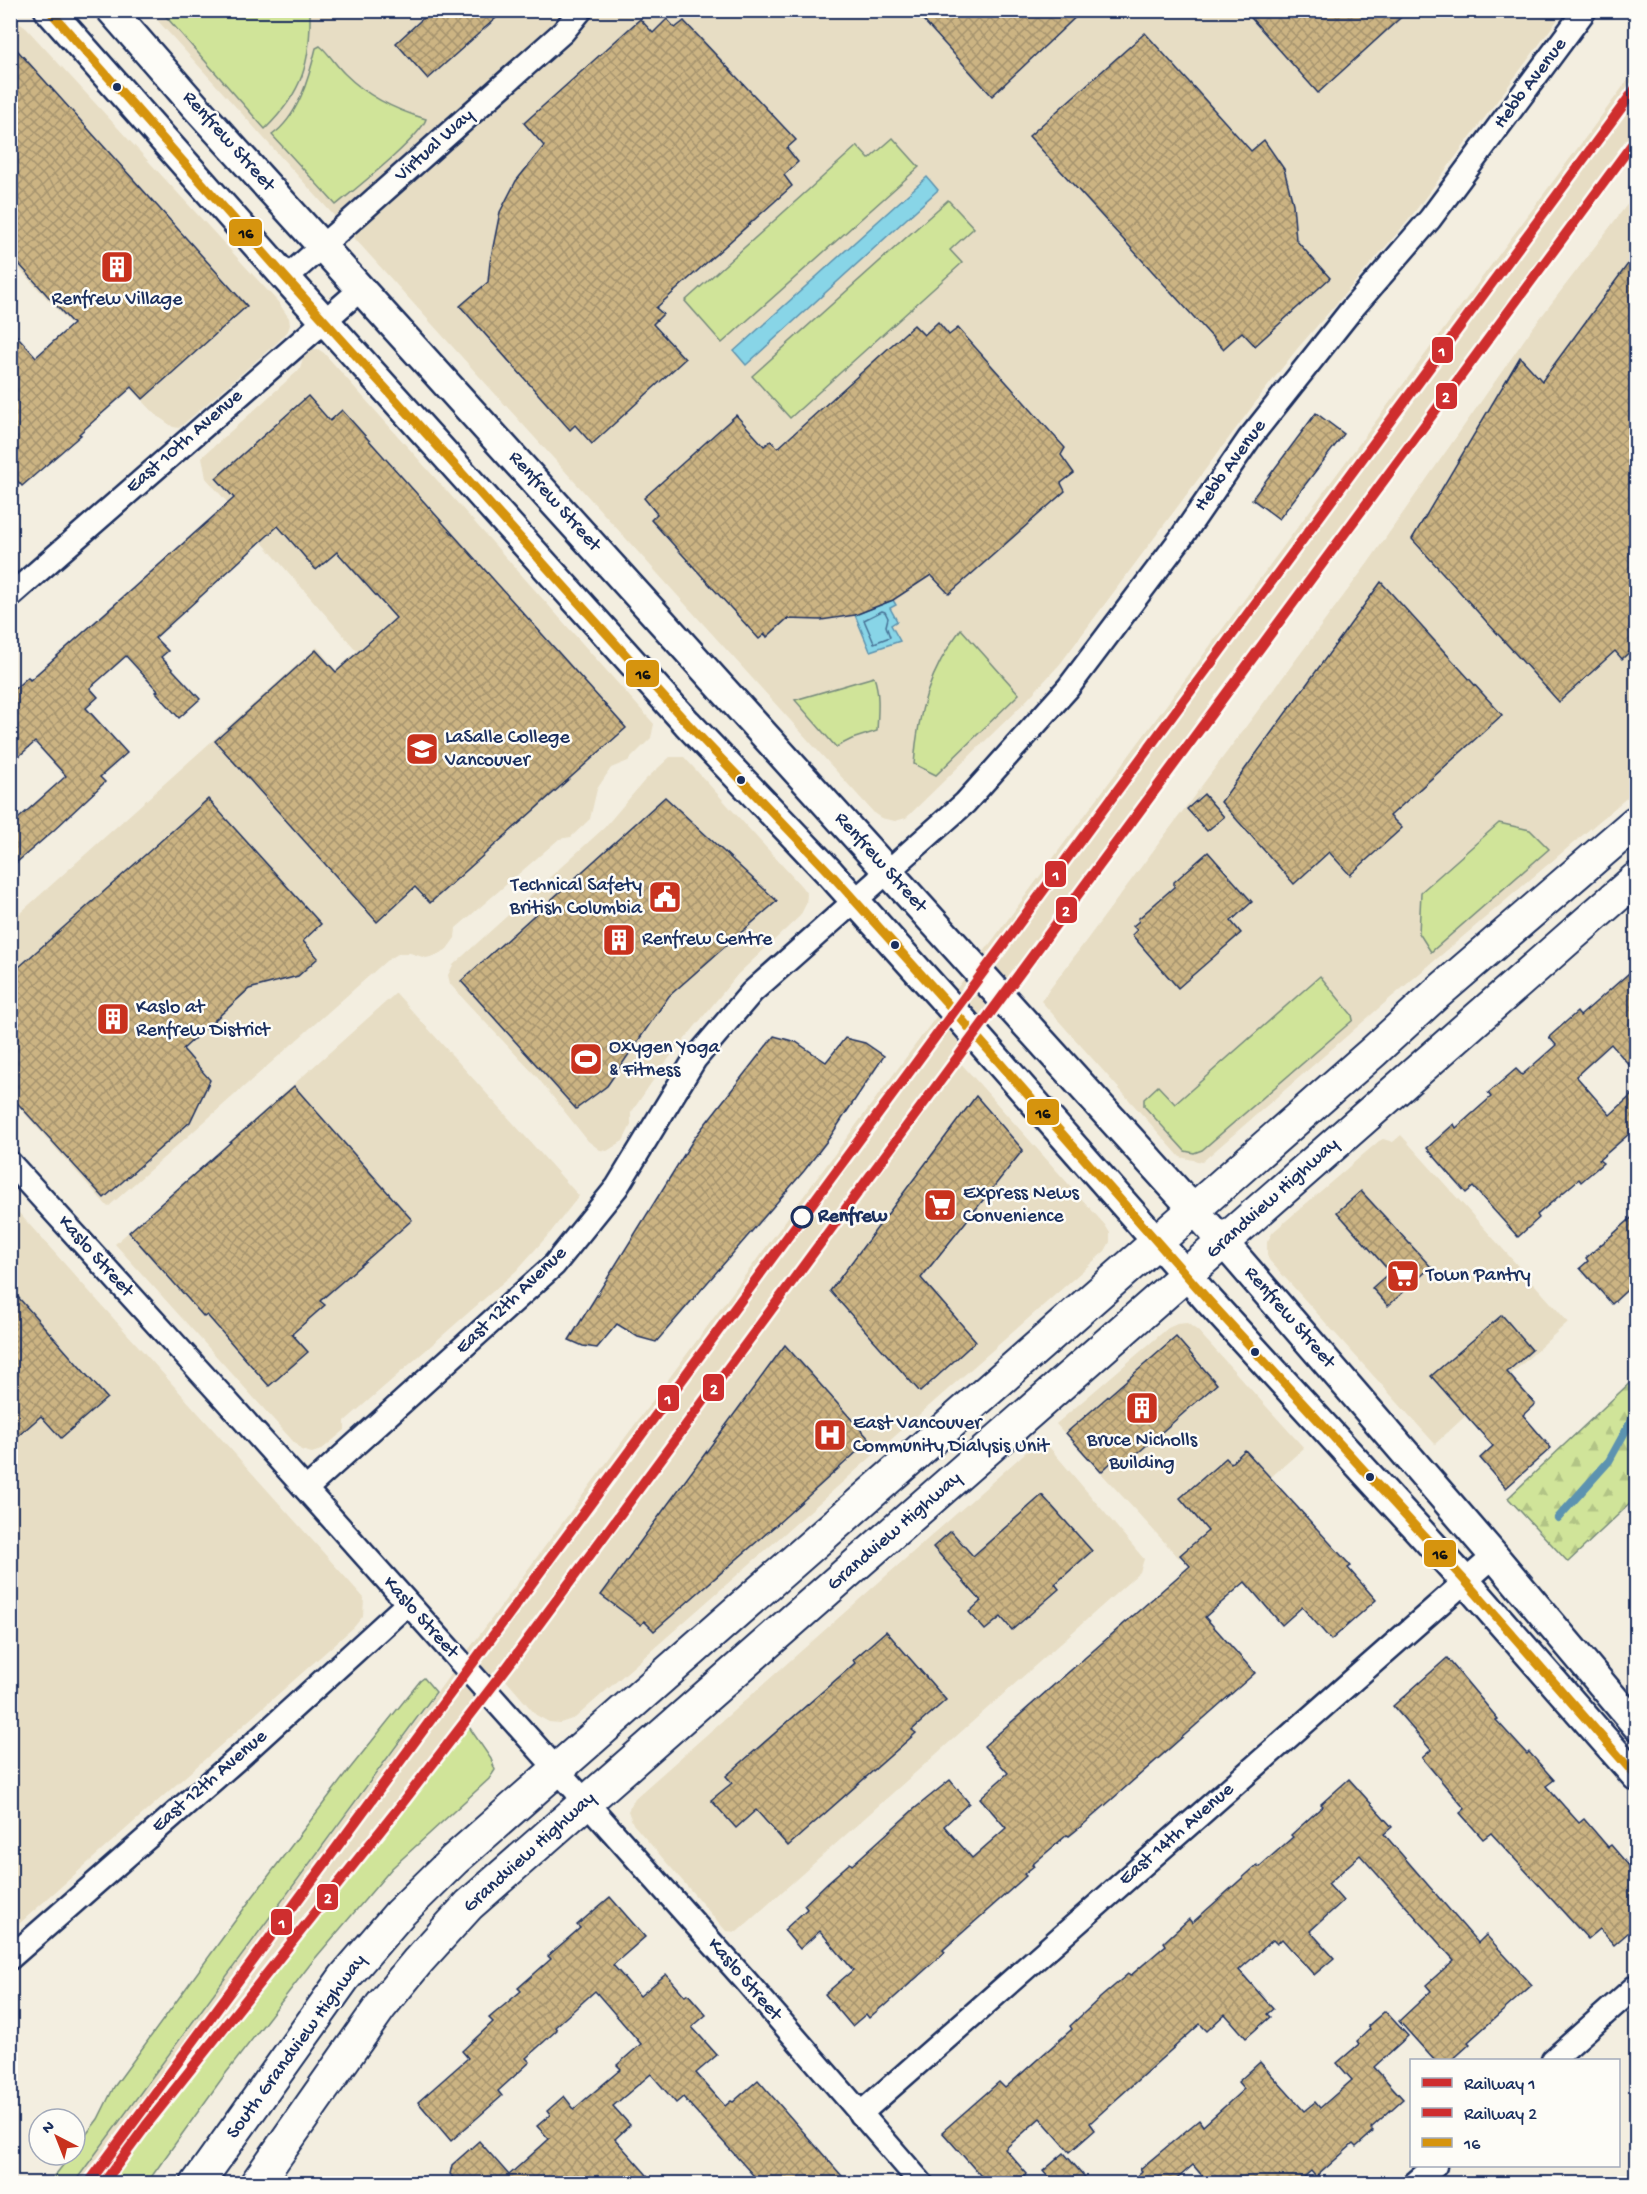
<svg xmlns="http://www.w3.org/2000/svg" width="1647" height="2194" viewBox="0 0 1647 2194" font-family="'Gochi Hand',sans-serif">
<defs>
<pattern id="forest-firs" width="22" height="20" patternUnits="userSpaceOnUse" patternTransform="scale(1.5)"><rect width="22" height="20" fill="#d0e499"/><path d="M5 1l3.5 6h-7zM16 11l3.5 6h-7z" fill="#b2c486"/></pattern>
<pattern id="building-cross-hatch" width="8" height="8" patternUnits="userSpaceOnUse" patternTransform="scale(1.5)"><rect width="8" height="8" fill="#ccb483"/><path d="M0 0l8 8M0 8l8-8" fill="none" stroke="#a5936e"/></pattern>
</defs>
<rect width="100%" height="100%" fill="#f3eee0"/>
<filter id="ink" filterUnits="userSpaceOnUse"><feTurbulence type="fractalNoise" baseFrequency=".0167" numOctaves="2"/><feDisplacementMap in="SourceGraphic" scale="12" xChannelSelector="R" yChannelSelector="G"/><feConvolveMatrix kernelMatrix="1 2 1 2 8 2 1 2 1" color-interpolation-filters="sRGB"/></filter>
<g filter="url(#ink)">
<g fill="#e7ddc4">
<polygon points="149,11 1564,11 1407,222 1297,349 1261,395 1060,664 1024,703 906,818 895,821 881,818 875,814"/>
<polygon points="10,23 19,23 26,28 278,302 289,318 290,325 288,331 279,341 179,428 173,427 156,415 11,260"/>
<polygon points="1636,69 1636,135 459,1727 192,2063 103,2183 74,2184"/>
<polygon points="1636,193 1636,790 1387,1001 1202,1162 1180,1157 1041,1001 1368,563 1531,330"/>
<polygon points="313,349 318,349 324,353 654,724 651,738 628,761 611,768 597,789 590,819 571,837 559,839 456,928 455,938 447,949 438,955 426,958 410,953 398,954 386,961 108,1207 11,1098 10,922 317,647 336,670 357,651 206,478 202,457 300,369 303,357"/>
<polygon points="670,757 684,757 801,886 807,894 806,904 800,916 738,974 662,1067 631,1113 631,1125 623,1141 607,1151 600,1150 588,1141 537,1077 468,1004 450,984 448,975 453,965 604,828 645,780"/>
<polygon points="396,993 579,1196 550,1233 516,1271 345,1421 345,1430 321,1450 312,1453 301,1450 115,1244"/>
<polygon points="958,1060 1105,1225 1110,1233 1110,1242 1105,1251 575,1718 560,1723 549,1722 536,1715 504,1678"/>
<polygon points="1401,1135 1568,1322 1435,1444 1269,1260 1267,1255 1267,1242 1273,1232 1379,1141 1383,1139 1393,1142"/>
<polygon points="10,1203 364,1598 363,1616 354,1627 11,1931"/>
<polygon points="1187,1323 1198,1331 1304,1448 1179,1558 1056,1424 1168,1328 1177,1324"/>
<polygon points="1034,1445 1050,1448 1144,1559 1140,1572 737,1932 726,1931 633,1824 628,1811 635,1798"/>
</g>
<g fill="#d0e499" stroke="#768a7c" stroke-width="1.5">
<path d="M 161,11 L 310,11 C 311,62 303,92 265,129 Z"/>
<path d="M 320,46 C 329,53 336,66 345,74 C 368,97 395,110 426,119 C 420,138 355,189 336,205 L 272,135 C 298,117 309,78 316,48 Z"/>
<polygon points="893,138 919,167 722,343 685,301 857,146 869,159"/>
<polygon points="948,200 974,228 950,250 962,263 790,418 752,376"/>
<path d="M 961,629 L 1019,694 L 936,775 L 914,764 C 918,712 929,671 961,629 Z"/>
<path d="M 874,677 C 880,693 878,713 877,731 L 852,739 L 836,747 L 795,700 Z"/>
<polygon points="1499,823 1530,830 1549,849 1431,952 1419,933 1421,892"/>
<polygon points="1320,976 1352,1015 1353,1020 1202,1150 1194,1153 1185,1151 1144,1106 1144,1099 1158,1086 1175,1104"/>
<polygon points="424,1678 436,1692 74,2183 49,2183 71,2155 75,2155 75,2149 98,2119 114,2087 251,1899 348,1771 420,1681"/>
<polygon points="467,1724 491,1759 495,1770 489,1779 392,1868 312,1962 223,2077 147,2183 103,2183 192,2063 459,1728"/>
</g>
<polygon fill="url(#forest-firs)" stroke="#768a7c" stroke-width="1.5" points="1636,1377 1636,1498 1568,1562 1508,1498"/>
<g fill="#88d5e7" stroke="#5c93b0" stroke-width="1.5">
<polygon points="927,177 938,190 746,365 734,351"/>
<polygon points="893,600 896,605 890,608 897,621 891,625 900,641 870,651 855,615"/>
</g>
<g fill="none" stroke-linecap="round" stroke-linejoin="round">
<polygon stroke="#477195" stroke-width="1.5" points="882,611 885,612 888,618 886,626 890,637 874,643 864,620"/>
<polyline stroke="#5c93b0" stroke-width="8" points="1558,1518 1609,1461 1636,1412"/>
</g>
<g fill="url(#building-cross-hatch)" stroke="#1b2f5e" stroke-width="1.5">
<polygon points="432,10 505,10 428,79 396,43"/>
<polygon points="914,10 1083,10 992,96"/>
<polygon points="1244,10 1409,10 1318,93"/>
<polygon points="640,19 653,33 667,19 675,28 684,21 796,140 787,148 798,162 784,175 792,186 656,308 663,314 653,324 685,359 592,444 575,425 570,430 460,306 488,282 490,262 500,212 516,181 544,146 524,123"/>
<polygon points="1145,33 1251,151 1264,140 1284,169 1293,204 1296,240 1330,278 1255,346 1242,332 1223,349 1029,136"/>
<polygon points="10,42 247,306 143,399 132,387 79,434 81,435 22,486 10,472 10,328 36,357 73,324 10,254"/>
<polygon points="1636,253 1636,646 1622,659 1615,651 1559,702 1412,539 1520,357 1542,381"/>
<polygon points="938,322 949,335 958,328 1065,448 1061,455 1074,473 1061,483 1065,491 949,594 931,575 893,600 855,615 821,620 787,619 767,637 765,634 759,639 651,520 657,514 644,498 736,415 764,446 771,441 778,448 914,325 924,335"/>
<polygon points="308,396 330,421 342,410 626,728 430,903 415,887 377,922 215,741 316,650 336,672 396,618 337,552 316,570 278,526 155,638 168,651 161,657 200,699 179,718 156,692 158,691 126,656 90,688 98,697 86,708 127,753 100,777 105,782 53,831 10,868 10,826 66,776 35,742 10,764 10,693 28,677 30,680 234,498 216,478"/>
<polygon points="1316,413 1344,434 1279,519 1252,499"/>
<polygon points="1381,582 1502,715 1390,816 1402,828 1350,875 1329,852 1294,884 1221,802"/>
<polygon points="1204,794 1224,817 1207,831 1187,809"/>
<polygon points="665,797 777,901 669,996 607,1086 576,1109 461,981"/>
<polygon points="208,799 321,924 303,941 318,958 298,976 249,989 183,1049 210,1080 190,1122 104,1198 10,1095 10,975"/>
<polygon points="1208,852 1252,902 1231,921 1241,933 1178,988 1132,935 1137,930 1133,926 1139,921 1138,919 1174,887 1174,882"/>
<polygon points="1636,967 1636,1073 1611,1044 1576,1076 1610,1115 1636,1091 1636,1128 1599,1160 1603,1163 1581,1182 1579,1179 1537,1215 1539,1218 1518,1237 1473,1187 1466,1193 1427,1148 1454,1124 1456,1128 1491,1097 1488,1093 1516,1069 1522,1075 1556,1045 1549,1037 1577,1012 1580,1016"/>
<polygon points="774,1036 796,1042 826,1062 845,1038 865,1043 884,1056 830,1137 804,1171 656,1342 638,1337 617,1324 597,1348 583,1346 569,1340 695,1137"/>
<polygon points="294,1086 412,1220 320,1301 325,1305 292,1334 308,1352 269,1386 207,1315 204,1317 129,1232"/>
<polygon points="976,1096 1023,1150 921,1278 976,1341 920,1392 830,1291"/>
<polygon points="1361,1191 1431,1267 1388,1306 1372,1288 1390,1272 1337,1212"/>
<polygon points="1636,1214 1636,1282 1612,1304 1580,1268 1588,1261 1586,1258"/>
<polygon points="10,1288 107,1398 61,1438 41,1416 10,1443"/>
<polygon points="1502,1315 1532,1350 1507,1372 1535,1404 1523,1415 1551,1448 1506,1488 1480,1458 1493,1446 1431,1376"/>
<polygon points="1176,1337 1217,1384 1124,1465 1117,1457 1101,1472 1066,1433"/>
<polygon points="785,1345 870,1440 775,1526 654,1631 644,1621 641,1625 601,1595"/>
<polygon points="1245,1450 1351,1566 1348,1568 1376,1600 1331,1640 1302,1607 1282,1625 1245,1582 1205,1617 1255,1673 1084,1824 1069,1836 1067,1835 1032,1865 1034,1866 1024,1874 1026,1876 943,1950 945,1952 885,2006 884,2005 869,2018 866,2014 852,2026 825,1994 853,1970 820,1931 800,1949 784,1930 807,1909 804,1905 828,1882 850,1863 852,1865 914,1809 950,1780 969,1803 944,1826 972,1858 1006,1828 980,1798 1008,1773 984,1746 1190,1566 1180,1555 1208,1531 1180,1498 1226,1458 1231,1463"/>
<polygon points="1042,1495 1092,1551 1055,1584 1059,1589 1012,1630 1001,1617 985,1630 969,1612 981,1601 933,1547 951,1531 973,1556"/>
<polygon points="886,1631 946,1700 912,1730 916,1733 788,1846 756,1810 736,1828 711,1800 732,1783 726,1776 855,1663 853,1660"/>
<polygon points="1447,1658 1498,1719 1496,1720 1527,1754 1529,1752 1554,1780 1546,1786 1579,1823 1584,1819 1608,1847 1611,1845 1636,1874 1636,1926 1614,1945 1600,1929 1588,1939 1491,1833 1483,1839 1460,1813 1465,1809 1422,1758 1431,1750 1393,1706"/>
<polygon points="1349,1779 1392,1827 1384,1834 1478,1943 1486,1935 1532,1985 1468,2042 1470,2044 1451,2061 1435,2061 1399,2021 1431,1991 1426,1985 1454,1960 1360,1855 1328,1884 1343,1901 1310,1931 1334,1958 1314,1975 1282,1939 1277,1944 1273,1940 1239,1970 1273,2009 1267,2014 1270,2017 1246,2038 1225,2014 1207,2031 1200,2024 1090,2123 1095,2130 1070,2152 1040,2118 1005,2149 1027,2174 1016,2184 988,2184 942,2132 999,2082 1005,2088 1072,2029 1070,2026 1100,1998 1128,1974 1130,1976 1166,1945 1164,1942 1189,1919 1192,1923 1257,1865 1259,1867 1293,1837 1291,1835 1323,1806 1321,1804"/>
<polygon points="610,1897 645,1937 613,1965 640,1996 666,1974 685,1996 688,1994 706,2015 692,2027 717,2055 696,2073 725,2106 731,2101 733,2102 758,2080 849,2184 761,2184 683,2097 676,2103 651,2074 613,2106 630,2125 615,2139 655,2184 459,2184 450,2174 452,2165 479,2141 509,2175 549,2139 537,2126 550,2115 547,2111 564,2096 574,2109 621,2069 617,2065 641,2044 595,1991 555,2027 557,2030 526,2058 530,2062 498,2091 502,2096 451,2141 418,2102 468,2058 462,2051 493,2022 489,2018 521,1991 518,1988 551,1959 548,1956 580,1928 577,1925"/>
<polygon points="1385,2011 1408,2036 1374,2067 1403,2099 1371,2128 1374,2131 1356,2147 1353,2144 1316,2177 1311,2171 1296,2184 1209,2184 1193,2165 1171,2184 1128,2184 1142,2171 1140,2169 1199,2120 1203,2126 1244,2089 1238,2082 1260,2062 1304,2111 1315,2102 1320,2108 1352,2080 1337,2063 1359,2044 1357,2041 1370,2029 1368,2026"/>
<polygon points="1064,2153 1091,2184 1054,2184 1043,2171"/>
</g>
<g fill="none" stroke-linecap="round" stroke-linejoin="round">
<defs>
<g id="minor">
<polyline points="286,278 563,32 581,10"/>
<polyline points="10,596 361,289"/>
<polyline points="10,1163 224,1398 586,1802 745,1980 922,2184"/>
<polyline points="306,1489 554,1265 617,1187 695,1059 752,992 965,803 1068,688 1181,538 1249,439 1352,309 1430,219 1585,10"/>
<polyline points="10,1958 236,1760 407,1604"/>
<polyline points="1553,2060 1636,1986"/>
<polyline points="860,2114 1494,1556"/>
<polyline points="1414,2184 1435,2166"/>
</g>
<g id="tertiary">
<polyline points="49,10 286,278 687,723 830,873 955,1012 1210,1302 1466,1582 1636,1776"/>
<polyline points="111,10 194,105 1224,1243 1494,1556 1636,1725"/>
</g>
<g id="secondary">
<polyline points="197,2184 344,1978 399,1914 454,1860 1373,1052 1435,995 1636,822"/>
<polyline points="256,2184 381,2006 418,1961 469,1905 1636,879"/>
</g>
</defs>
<use href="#minor" stroke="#1b2f5e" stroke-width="27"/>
<use href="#tertiary" stroke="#1b2f5e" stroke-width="33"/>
<use href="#secondary" stroke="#1b2f5e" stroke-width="36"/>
<use href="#minor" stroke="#fdfcf7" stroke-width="22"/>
<use href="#tertiary" stroke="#fdfcf7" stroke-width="28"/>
<use href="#secondary" stroke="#fdfcf7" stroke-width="32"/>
<defs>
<polyline id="bus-1" points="49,10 286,278 687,723 830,873 955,1012 1210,1302 1466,1582 1636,1776"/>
</defs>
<use href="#bus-1" stroke="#fdfcf7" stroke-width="14"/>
<use href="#bus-1" stroke="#d6940e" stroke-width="9"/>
<defs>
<polyline id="rail-1" points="88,2184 1636,88"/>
<polyline id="rail-2" points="103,2184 148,2123 397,1810 508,1666 1636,139"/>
</defs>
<use href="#rail-1" stroke="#fdfcf7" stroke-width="15"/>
<use href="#rail-2" stroke="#fdfcf7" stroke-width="15"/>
<use href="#rail-1" stroke="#cf2e2f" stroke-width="10"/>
<use href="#rail-2" stroke="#cf2e2f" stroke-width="10"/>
</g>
</g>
<defs>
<symbol id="building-square" viewBox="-11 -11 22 22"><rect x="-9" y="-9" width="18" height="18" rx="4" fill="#c8321e" stroke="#fdfcf7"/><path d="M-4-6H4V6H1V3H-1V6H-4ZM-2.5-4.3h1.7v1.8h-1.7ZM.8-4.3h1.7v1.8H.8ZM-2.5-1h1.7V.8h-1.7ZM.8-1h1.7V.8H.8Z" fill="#fff"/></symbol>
<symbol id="university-square" viewBox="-11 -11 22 22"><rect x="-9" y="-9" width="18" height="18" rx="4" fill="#c8321e" stroke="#fdfcf7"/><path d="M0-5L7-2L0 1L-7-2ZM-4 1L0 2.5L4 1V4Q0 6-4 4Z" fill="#fff"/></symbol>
<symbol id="civic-square" viewBox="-11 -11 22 22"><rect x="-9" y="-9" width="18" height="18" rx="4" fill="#c8321e" stroke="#fdfcf7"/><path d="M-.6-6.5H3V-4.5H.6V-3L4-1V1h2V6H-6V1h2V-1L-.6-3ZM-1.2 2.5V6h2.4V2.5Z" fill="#fff"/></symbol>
<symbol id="stadium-square" viewBox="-11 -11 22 22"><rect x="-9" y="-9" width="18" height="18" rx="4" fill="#c8321e" stroke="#fdfcf7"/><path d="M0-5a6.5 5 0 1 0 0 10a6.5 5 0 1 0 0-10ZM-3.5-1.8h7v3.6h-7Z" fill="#fff"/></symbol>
<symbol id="supermarket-square" viewBox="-11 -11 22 22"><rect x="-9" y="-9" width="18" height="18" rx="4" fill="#c8321e" stroke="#fdfcf7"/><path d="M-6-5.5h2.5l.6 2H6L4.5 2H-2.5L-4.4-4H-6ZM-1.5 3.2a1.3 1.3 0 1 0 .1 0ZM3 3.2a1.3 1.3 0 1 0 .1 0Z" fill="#fff"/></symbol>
<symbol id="hospital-square" viewBox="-11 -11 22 22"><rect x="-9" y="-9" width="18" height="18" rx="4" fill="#c8321e" stroke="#fdfcf7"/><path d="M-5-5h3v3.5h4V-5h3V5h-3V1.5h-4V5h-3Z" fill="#fff"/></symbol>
</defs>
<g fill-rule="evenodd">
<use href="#building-square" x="98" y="248" width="38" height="38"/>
<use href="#university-square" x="403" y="730" width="38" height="38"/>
<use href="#civic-square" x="646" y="878" width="38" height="38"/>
<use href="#building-square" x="600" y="921" width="38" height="38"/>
<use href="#building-square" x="94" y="1000" width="38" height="38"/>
<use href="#stadium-square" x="567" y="1040" width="38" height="38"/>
<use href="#supermarket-square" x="921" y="1186" width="38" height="38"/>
<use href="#supermarket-square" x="1384" y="1257" width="38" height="38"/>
<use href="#building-square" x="1123" y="1389" width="38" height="38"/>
<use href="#hospital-square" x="811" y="1416" width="38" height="38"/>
</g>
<g fill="#1b2f5e" stroke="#fdfcf7" stroke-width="2">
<circle cx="117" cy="87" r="5"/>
<circle cx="741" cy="780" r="5"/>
<circle cx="895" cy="945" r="5"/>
<circle cx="1255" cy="1352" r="5"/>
<circle cx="1370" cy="1477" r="5"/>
</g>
<circle fill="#fdfcf7" stroke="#1b2f5e" stroke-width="3" cx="802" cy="1217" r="10"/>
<g text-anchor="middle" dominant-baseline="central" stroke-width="5" stroke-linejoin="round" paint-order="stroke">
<g font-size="20" fill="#1b2f5e" stroke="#fdfcf7">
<text transform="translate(1531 84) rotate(-53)">Hebb Avenue</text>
<text transform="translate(228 142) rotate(48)">Renfrew Street</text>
<text transform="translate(435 146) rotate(-42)">Virtual Way</text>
<text transform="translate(185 442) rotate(-41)">East 10th Avenue</text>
<text transform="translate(1231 466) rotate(-54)">Hebb Avenue</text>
<text transform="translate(554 502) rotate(48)">Renfrew Street</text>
<text transform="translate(880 863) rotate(48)">Renfrew Street</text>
<text transform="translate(1273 1199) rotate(-42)">Grandview Highway</text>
<text transform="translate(95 1257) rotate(48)">Kaslo Street</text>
<text transform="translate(512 1301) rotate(-44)">East 12th Avenue</text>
<text transform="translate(1289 1318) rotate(49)">Renfrew Street</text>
<text transform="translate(895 1532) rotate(-41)">Grandview Highway</text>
<text transform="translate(420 1618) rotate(48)">Kaslo Street</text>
<text transform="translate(210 1782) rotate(-41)">East 12th Avenue</text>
<text transform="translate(1177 1835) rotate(-41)">East 14th Avenue</text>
<text transform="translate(530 1853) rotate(-42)">Grandview Highway</text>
<text transform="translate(744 1980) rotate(49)">Kaslo Street</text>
<text transform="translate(297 2047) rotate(-54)">South Grandview Highway</text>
</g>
<g font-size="20" fill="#1b2f5e" stroke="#fdfcf7" text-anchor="start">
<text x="117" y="300" text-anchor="middle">Renfrew Village</text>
<text x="445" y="738">LaSalle College<tspan x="445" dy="23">Vancouver</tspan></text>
<text x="642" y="886" text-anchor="end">Technical Safety<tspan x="642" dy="23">British Columbia</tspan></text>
<text x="642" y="940">Renfrew Centre</text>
<text x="136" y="1008">Kaslo at<tspan x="136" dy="23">Renfrew District</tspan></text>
<text x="609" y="1048">Oxygen Yoga<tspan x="609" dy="23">&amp; Fitness</tspan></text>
<text x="963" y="1194">Express News<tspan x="963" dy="23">Convenience</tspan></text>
<text x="1426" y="1276">Town Pantry</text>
<text x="853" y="1424">East Vancouver<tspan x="853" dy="23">Community Dialysis Unit</tspan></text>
<text x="1142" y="1441" text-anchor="middle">Bruce Nicholls<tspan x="1142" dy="23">Building</tspan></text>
</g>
<g font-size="20" font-weight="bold" fill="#1b2f5e" stroke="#fdfcf7" text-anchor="start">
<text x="818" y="1217">Renfrew</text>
</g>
</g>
<g stroke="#fdfcf7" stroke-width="2">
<rect x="228" y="218" width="35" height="29" rx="6" fill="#d6940e"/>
<rect x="1431" y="336" width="23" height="28" rx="6" fill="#cf2e2f"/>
<rect x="1435" y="382" width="23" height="28" rx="6" fill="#cf2e2f"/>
<rect x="625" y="659" width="35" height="29" rx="6" fill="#d6940e"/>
<rect x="1044" y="860" width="23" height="28" rx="6" fill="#cf2e2f"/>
<rect x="1055" y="896" width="23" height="28" rx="6" fill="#cf2e2f"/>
<rect x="1026" y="1098" width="34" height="28" rx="6" fill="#d6940e"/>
<rect x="702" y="1373" width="23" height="29" rx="6" fill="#cf2e2f"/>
<rect x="657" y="1384" width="23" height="28" rx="6" fill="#cf2e2f"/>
<rect x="1423" y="1539" width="34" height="29" rx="6" fill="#d6940e"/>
<rect x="316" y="1883" width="23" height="28" rx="6" fill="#cf2e2f"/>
<rect x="270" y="1908" width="23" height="28" rx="6" fill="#cf2e2f"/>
</g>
<g font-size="16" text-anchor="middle" font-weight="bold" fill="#fff">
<text x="1442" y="356">1</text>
<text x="1446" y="402">2</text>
<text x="1056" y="880">1</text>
<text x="1066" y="916">2</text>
<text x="714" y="1394">2</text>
<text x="668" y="1404">1</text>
<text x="328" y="1903">2</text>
<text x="282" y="1928">1</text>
</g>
<g font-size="16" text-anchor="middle" font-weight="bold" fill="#111">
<text x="246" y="238">16</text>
<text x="643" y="679">16</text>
<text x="1043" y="1118">16</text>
<text x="1440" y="1559">16</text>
</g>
<rect width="1647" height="2194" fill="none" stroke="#fdfcf7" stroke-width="36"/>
<rect x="18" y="18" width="1611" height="2158" fill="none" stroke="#1b2f5e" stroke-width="2" filter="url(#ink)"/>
<rect x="1410" y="2059" width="210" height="108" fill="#fdfcf7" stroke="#a3aaba" stroke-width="1.5"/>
<rect x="1422" y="2078" width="30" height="9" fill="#cf2e2f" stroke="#a3aaba" stroke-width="1.5"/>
<text x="1464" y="2089" font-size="18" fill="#1b2f5e">Railway 1</text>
<rect x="1422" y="2108" width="30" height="9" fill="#cf2e2f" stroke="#a3aaba" stroke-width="1.5"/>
<text x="1464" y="2119" font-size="18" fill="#1b2f5e">Railway 2</text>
<rect x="1422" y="2138" width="30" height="9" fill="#d6940e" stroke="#a3aaba" stroke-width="1.5"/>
<text x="1464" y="2149" font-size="18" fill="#1b2f5e">16</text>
<g transform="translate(57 2137) rotate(318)"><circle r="28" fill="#fdfcf7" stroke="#a3aaba" stroke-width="1.5"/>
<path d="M0-4.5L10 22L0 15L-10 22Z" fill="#c8321e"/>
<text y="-9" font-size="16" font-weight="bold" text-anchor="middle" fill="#1b2f5e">N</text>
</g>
</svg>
